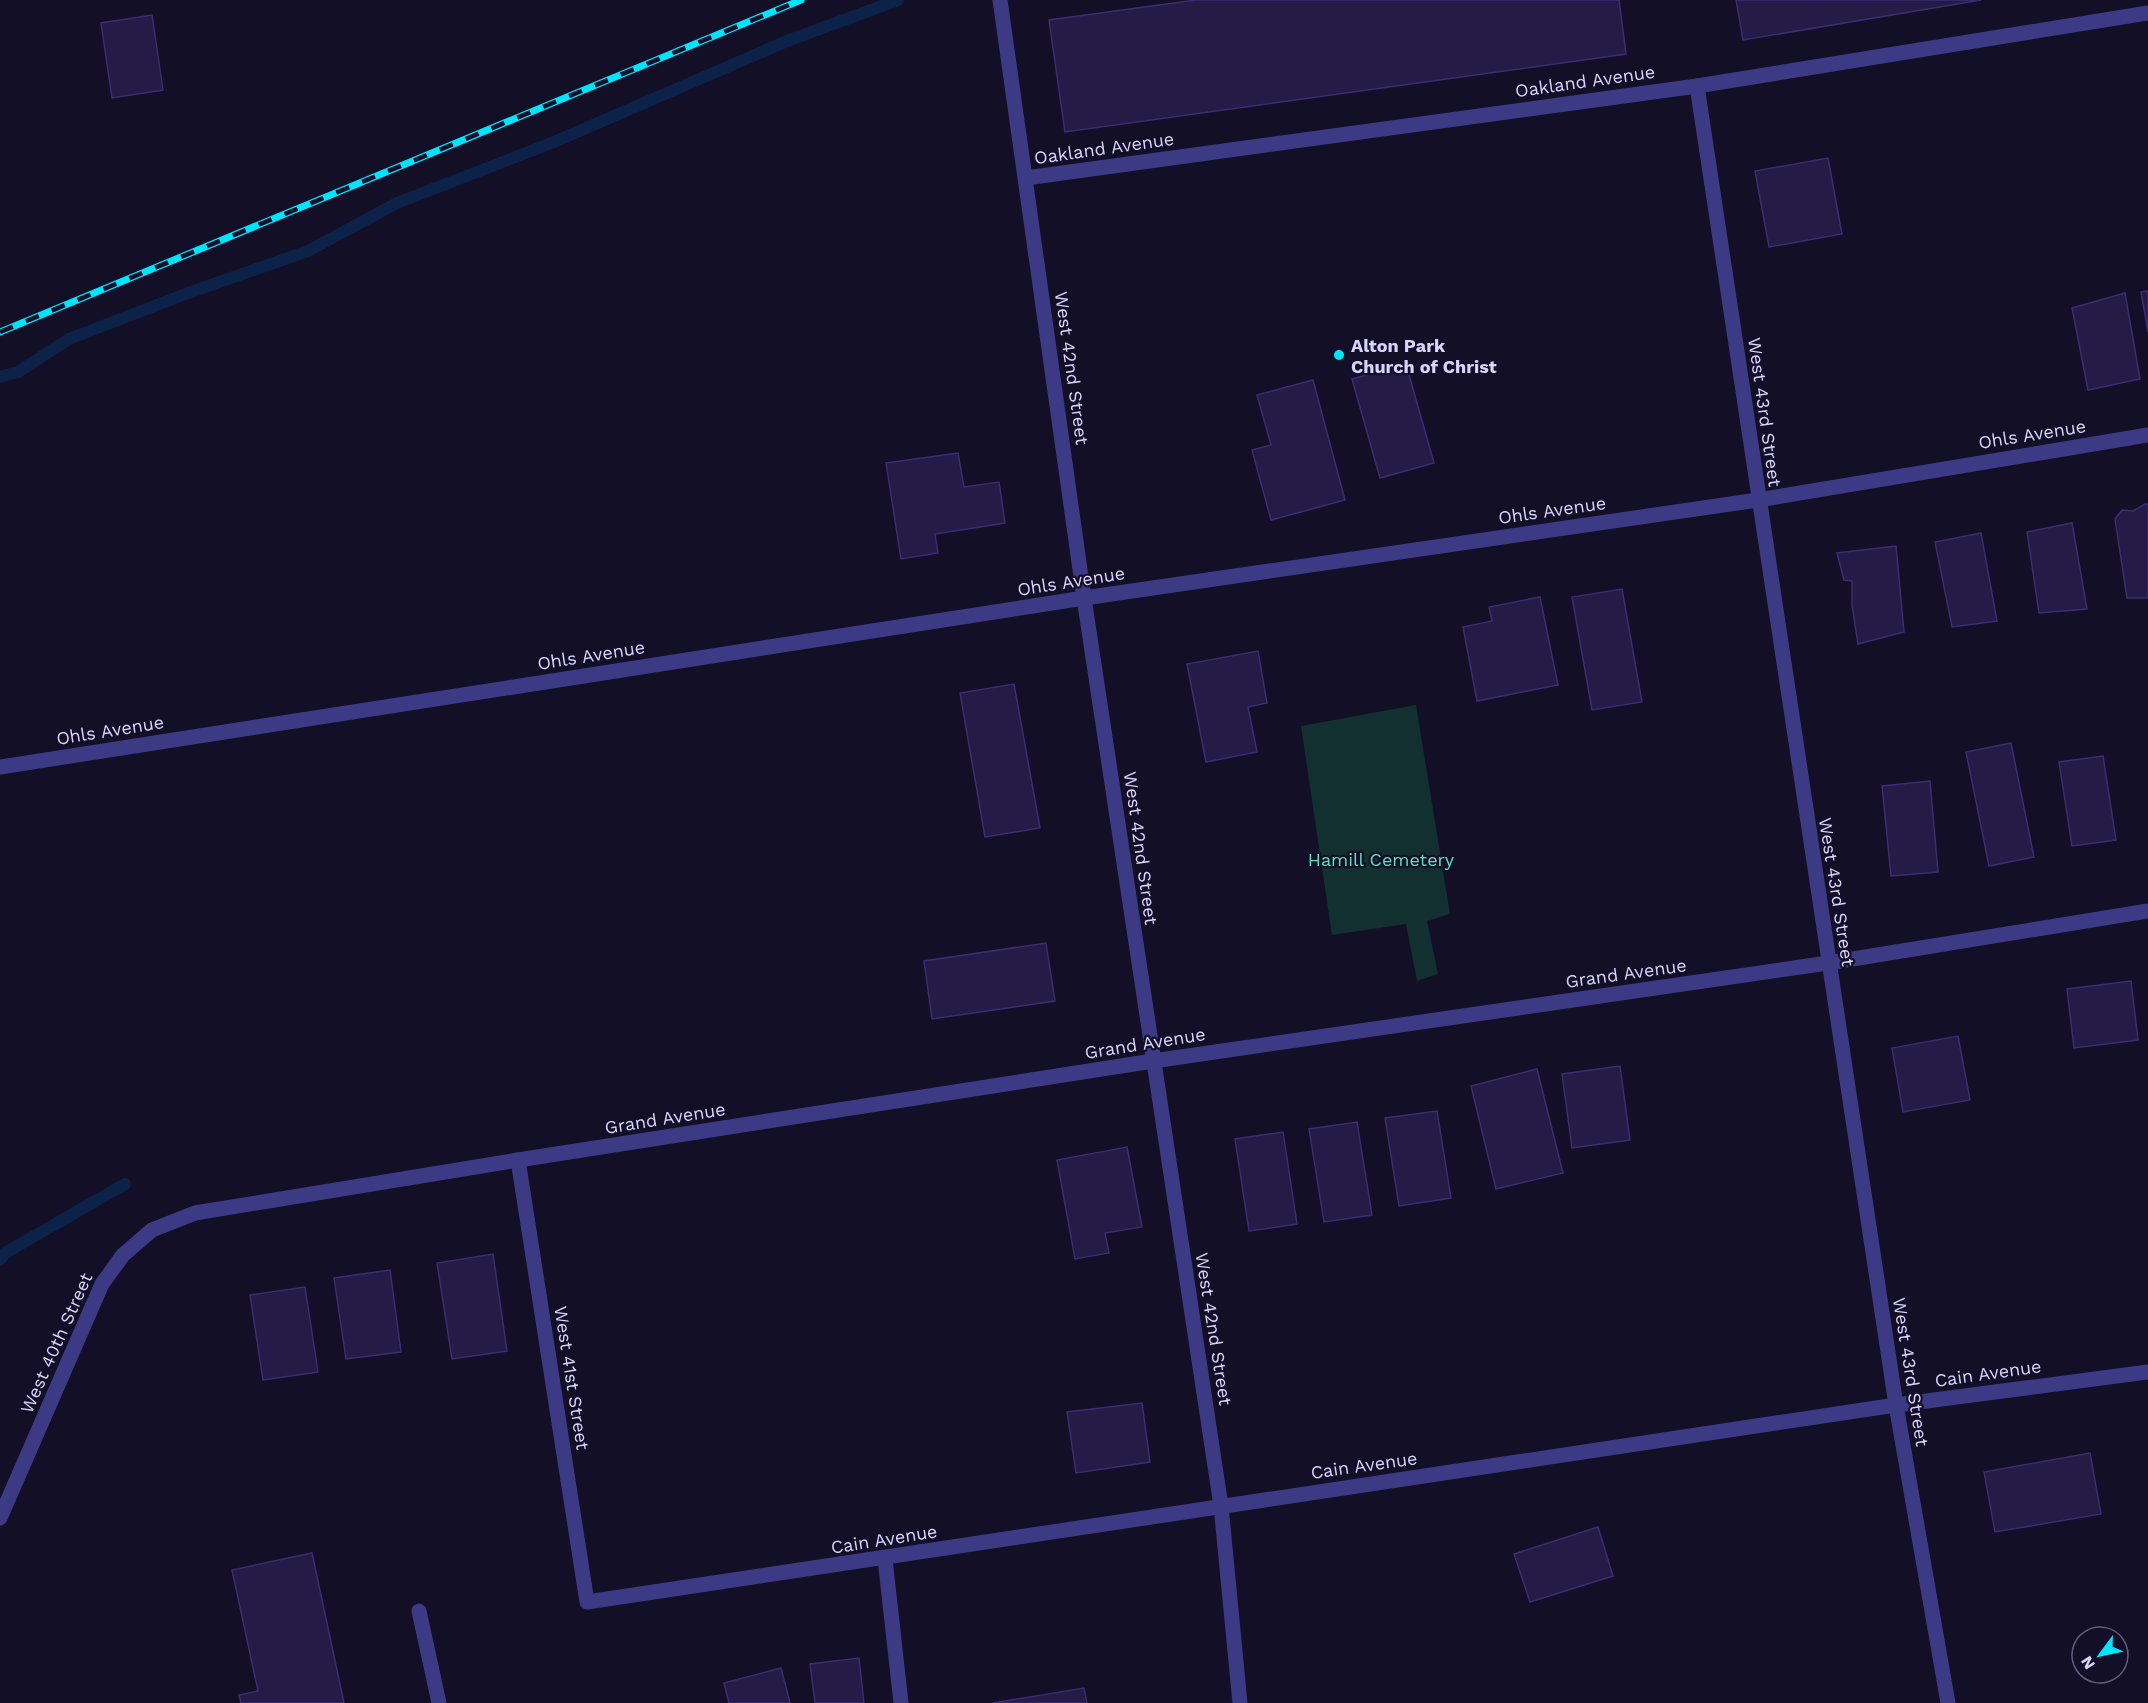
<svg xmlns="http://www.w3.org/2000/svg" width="2148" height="1703" viewBox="0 0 2148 1703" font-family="'Work Sans',sans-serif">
<rect width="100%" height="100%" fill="#130f26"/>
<polygon fill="#12302f" points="1416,705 1450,914 1427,921 1438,974 1417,981 1406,924 1332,935 1301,726"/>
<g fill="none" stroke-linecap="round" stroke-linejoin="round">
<g stroke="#0c2248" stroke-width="12">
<polyline points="0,377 18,372 69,339 188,293 308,251 397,203 554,142 787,41 898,0"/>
<polyline points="0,1260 5,1253 125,1184"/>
</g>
</g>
<g fill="#241b47" stroke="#3b2d73" stroke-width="1.5">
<polygon points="1196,0 1619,0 1626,54 1065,132 1049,20"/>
<polygon points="1736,0 1981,0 1743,40"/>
<polygon points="152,15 163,90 112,98 101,23"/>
<polygon points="1828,158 1842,234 1769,247 1755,171"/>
<polygon points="2148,291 2148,332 2141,292"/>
<polygon points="2125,293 2140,379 2088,390 2072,308"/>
<polygon points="1406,364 1434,463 1380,478 1352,379"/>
<polygon points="1313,380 1345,500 1271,520 1252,450 1271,445 1257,395"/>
<polygon points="958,453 964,487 999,482 1005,523 935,534 938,553 901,559 886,463"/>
<polygon points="2145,504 2148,504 2148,598 2127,598 2115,519 2122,510 2133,511"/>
<polygon points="2072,523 2087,609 2039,613 2027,532"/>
<polygon points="1981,533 1997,621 1952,627 1935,542"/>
<polygon points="1896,546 1904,632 1858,644 1852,605 1852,581 1844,580 1837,553"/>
<polygon points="1622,589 1642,702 1592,710 1572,597"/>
<polygon points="1540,597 1558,685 1477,701 1463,627 1492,621 1489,607"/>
<polygon points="1258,651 1267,703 1248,707 1257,752 1206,762 1187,664"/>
<polygon points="1014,684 1040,828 985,837 960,693"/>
<polygon points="2011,743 2034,857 1989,866 1966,752"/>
<polygon points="2103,756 2116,840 2072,846 2059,762"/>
<polygon points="1930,781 1938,872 1891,876 1882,786"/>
<polygon points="1046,943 1055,1001 932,1019 924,961"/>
<polygon points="2131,981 2138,1040 2074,1048 2067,989"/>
<polygon points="1958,1036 1970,1100 1903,1112 1892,1048"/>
<polygon points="1620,1066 1630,1140 1572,1148 1562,1074"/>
<polygon points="1537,1069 1563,1173 1496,1189 1471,1086"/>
<polygon points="1437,1111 1451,1198 1399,1206 1385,1118"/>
<polygon points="1357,1122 1372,1215 1324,1222 1309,1129"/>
<polygon points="1283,1132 1297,1224 1249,1231 1235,1139"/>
<polygon points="1127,1147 1142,1227 1105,1233 1109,1253 1075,1259 1057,1160"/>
<polygon points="493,1254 507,1351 452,1359 437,1263"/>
<polygon points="390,1270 401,1352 346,1359 334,1278"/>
<polygon points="305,1287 318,1372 263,1380 250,1295"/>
<polygon points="1142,1403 1150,1462 1076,1473 1067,1412"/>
<polygon points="2090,1453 2101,1514 1995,1532 1984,1472"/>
<polygon points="1598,1527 1613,1576 1530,1602 1514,1554"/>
<polygon points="312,1553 344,1703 241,1703 239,1695 258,1691 232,1570"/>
<polygon points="859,1658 864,1703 815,1703 810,1664"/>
<polygon points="781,1668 790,1703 729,1703 724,1683"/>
<polygon points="1084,1688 1087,1703 993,1703"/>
</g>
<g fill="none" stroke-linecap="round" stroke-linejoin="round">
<g stroke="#3d3a85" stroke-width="15">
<polyline points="1000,0 1084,598 1221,1506 1240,1703"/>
<polyline points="1697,86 1896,1405 1948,1703"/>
<polyline points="1026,178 1697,86 2148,13"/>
<polyline points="0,767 1084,598 1758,500 2148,435"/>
<polyline points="518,1160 587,1602 1896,1405 2148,1372"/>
<polyline points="0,1518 102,1284 123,1255 152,1230 195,1213 518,1160 1153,1061 1828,963 2148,911"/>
<polyline points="885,1559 901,1703"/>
<polyline points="419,1611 439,1703"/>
</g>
<defs>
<polyline id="rail" points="0,332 801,0"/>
</defs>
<use href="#rail" stroke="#00e5ff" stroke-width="7"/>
<use href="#rail" stroke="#130f26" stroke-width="4.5" stroke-dasharray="14" stroke-linecap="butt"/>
</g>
<circle fill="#00e5ff" stroke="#130f26" stroke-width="2" cx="1339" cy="355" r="6"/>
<g text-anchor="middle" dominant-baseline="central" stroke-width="4.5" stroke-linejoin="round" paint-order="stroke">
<g font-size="18" fill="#d9d4ff" stroke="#130f26">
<text transform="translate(1585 81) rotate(-8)">Oakland Avenue</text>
<text transform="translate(1104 148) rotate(-8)">Oakland Avenue</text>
<text transform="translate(1072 368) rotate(82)">West 42nd Street</text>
<text transform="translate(1765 412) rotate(82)">West 43rd Street</text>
<text transform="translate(2032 434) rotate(-9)">Ohls Avenue</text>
<text transform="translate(1552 510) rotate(-8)">Ohls Avenue</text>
<text transform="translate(1071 581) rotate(-9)">Ohls Avenue</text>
<text transform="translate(591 655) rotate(-9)">Ohls Avenue</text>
<text transform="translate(110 730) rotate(-9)">Ohls Avenue</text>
<text transform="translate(1141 848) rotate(82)">West 42nd Street</text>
<text transform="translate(1837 892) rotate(81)">West 43rd Street</text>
<text transform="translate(1626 973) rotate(-8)">Grand Avenue</text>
<text transform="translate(1145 1043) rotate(-9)">Grand Avenue</text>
<text transform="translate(665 1118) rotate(-9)">Grand Avenue</text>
<text transform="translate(1214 1329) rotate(81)">West 42nd Street</text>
<text transform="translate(56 1343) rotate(-66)">West 40th Street</text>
<text transform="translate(1911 1372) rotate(81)">West 43rd Street</text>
<text transform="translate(1988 1373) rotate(-8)">Cain Avenue</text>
<text transform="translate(572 1378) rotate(81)">West 41st Street</text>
<text transform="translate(1364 1465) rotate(-8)">Cain Avenue</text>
<text transform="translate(884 1539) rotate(-9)">Cain Avenue</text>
</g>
<g font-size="18" font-weight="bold" fill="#d9d4ff" stroke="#130f26" text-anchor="start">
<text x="1351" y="345">Alton Park<tspan x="1351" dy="21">Church of Christ</tspan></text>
</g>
<g font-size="18" fill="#5fe0c0" stroke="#130f26">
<text x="1381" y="859">Hamill Cemetery</text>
</g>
</g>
<g transform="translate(2100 1655) rotate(237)"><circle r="28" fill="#130f26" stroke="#625e7d" stroke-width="1.5"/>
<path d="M0-4.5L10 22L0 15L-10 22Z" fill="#00e5ff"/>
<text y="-9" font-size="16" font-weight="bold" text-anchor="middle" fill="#d9d4ff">N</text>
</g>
</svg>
